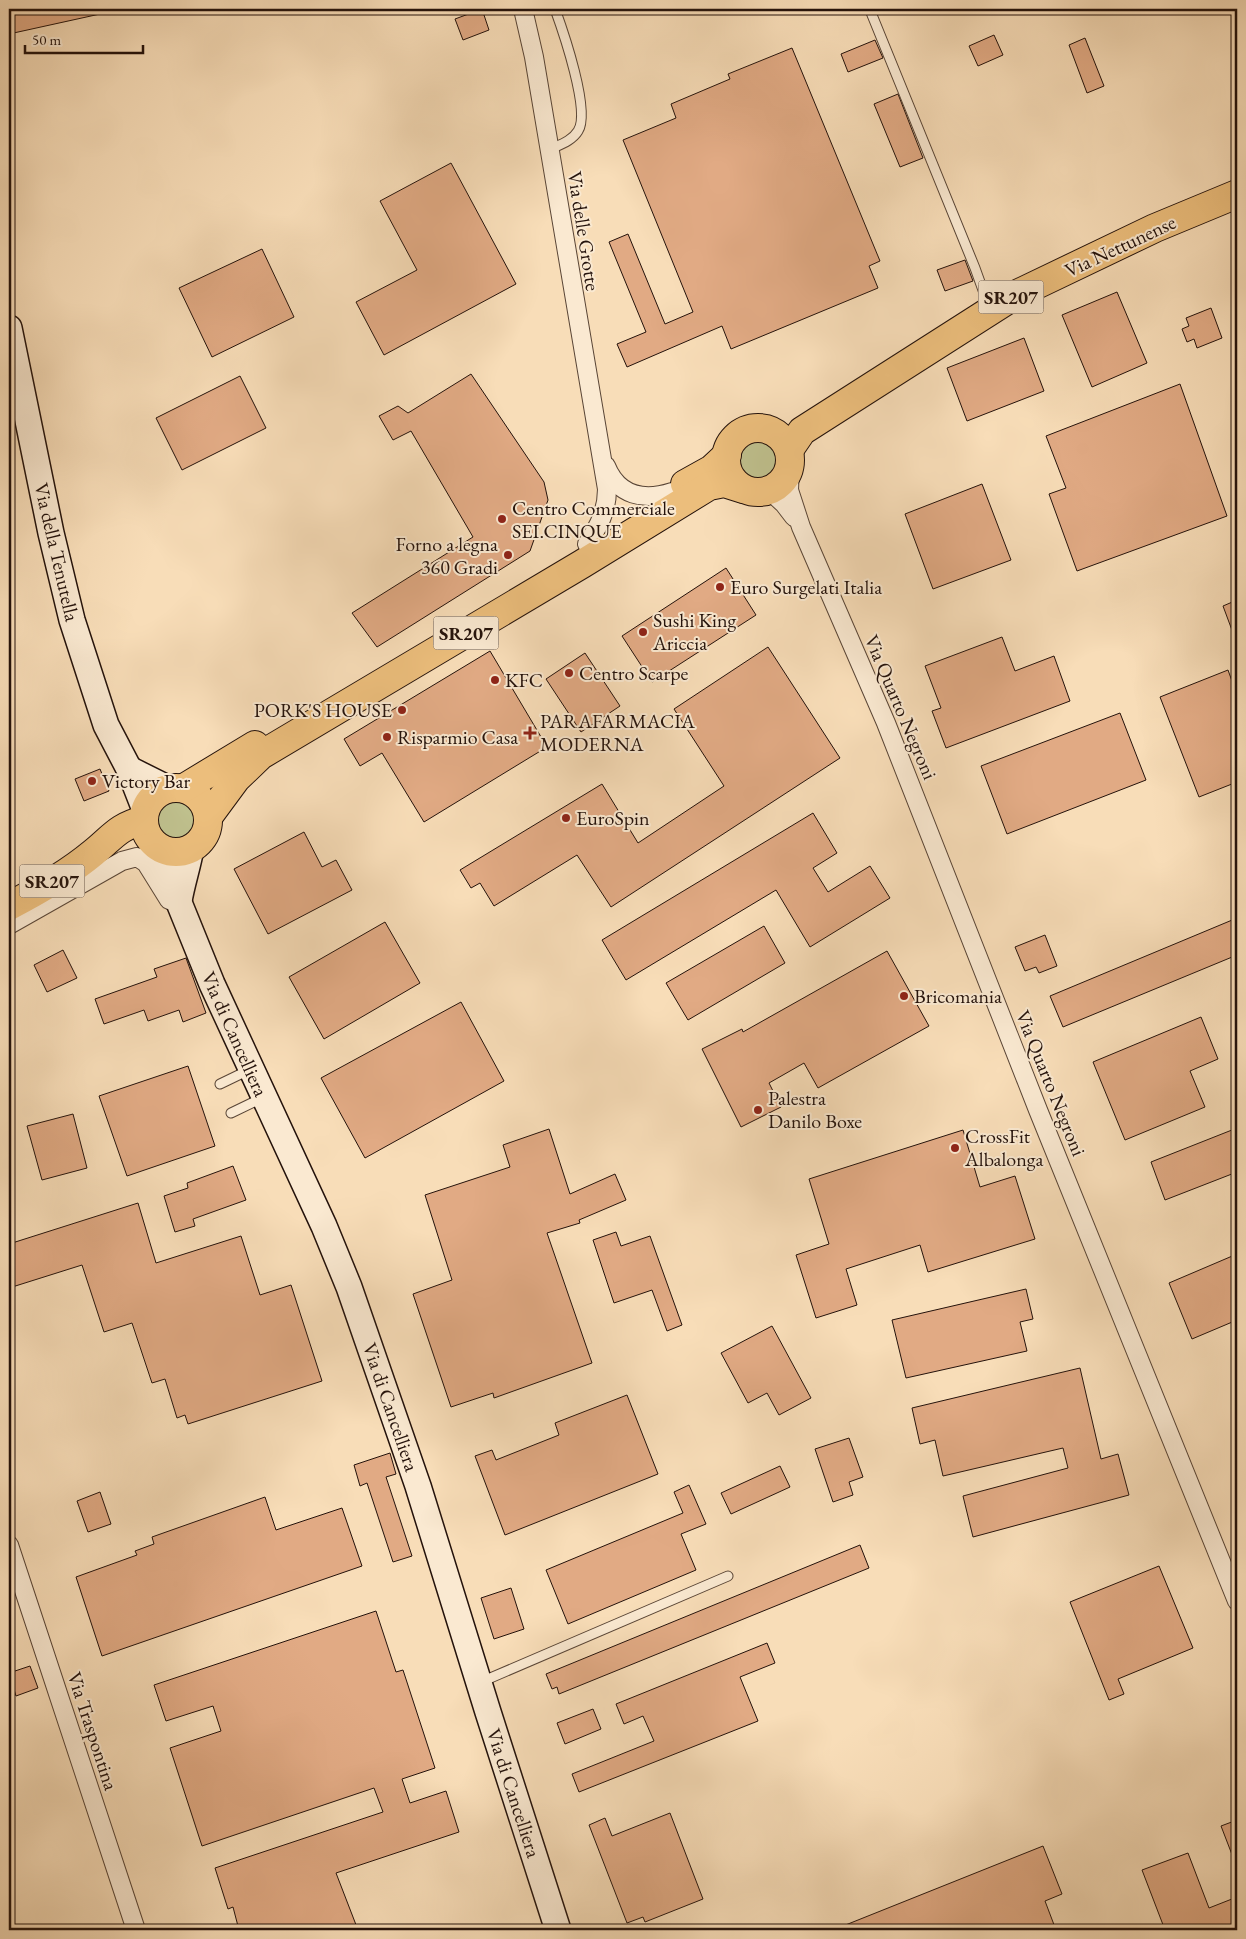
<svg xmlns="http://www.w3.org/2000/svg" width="1246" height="1939" viewBox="0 0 1246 1939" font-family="'EB Garamond',serif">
<rect width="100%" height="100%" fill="#f8ddb8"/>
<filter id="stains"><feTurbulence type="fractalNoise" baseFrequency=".004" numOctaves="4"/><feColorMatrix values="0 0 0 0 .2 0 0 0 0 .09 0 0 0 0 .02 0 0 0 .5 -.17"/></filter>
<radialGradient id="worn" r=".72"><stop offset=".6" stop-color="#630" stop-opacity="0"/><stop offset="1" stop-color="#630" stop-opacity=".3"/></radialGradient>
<g fill="#bfc08d" stroke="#72694c">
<circle cx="758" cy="460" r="29"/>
<circle cx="176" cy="819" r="23"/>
</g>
<g fill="#e1aa84" stroke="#24120b">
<polygon points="9,9 99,9 100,14 9,34"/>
<polygon points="482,9 489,30 463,40 455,19"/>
<polygon points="994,35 1003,55 978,66 969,46"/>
<polygon points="1085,38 1104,86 1087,93 1069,45"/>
<polygon points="875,40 883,58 848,72 841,54"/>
<polygon points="792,48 880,261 869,266 878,288 731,349 722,326 627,367 617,344 646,332 609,242 628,234 665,324 693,312 623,140 676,118 671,104 730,79 728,74"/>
<polygon points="898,94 923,158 900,167 874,104"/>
<polygon points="451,163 516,284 384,355 356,302 417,270 380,201"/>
<polygon points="262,249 294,317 212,357 179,288"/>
<polygon points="965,260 973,281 945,291 937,270"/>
<polygon points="1117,292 1147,363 1092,387 1062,315"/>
<polygon points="1211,308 1222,338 1197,348 1194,339 1187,342 1182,329 1189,326 1186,318"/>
<polygon points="1024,338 1044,391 967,421 947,368"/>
<polygon points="471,374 544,482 548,500 530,551 377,647 352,613 473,537 411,431 393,440 379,416 398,406 408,413"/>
<polygon points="240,376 266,428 182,470 156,418"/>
<polygon points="1180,384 1227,516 1077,571 1049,494 1066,488 1046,436"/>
<polygon points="982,484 1011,560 933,589 905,514"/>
<polygon points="726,568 756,615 652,682 622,636"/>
<polygon points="1237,600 1237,641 1236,641 1223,606"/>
<polygon points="1002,637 1015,671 1054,656 1070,701 946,748 932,711 941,708 925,666"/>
<polygon points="768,647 840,758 611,907 577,855 494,906 480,883 471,888 460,870 602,784 638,843 724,786 674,709"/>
<polygon points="490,651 547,747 424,822 382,753 360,766 344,739"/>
<polygon points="585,653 620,706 581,732 546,679"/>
<polygon points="1228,670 1237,695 1237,782 1199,797 1160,697"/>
<polygon points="1120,713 1146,780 1007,834 981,766"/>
<polygon points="100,769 109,791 84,801 75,779"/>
<polygon points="813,813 837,853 813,868 828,892 870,866 890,898 810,947 776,890 626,980 602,940"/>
<polygon points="304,832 322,867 336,860 352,890 268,934 234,869"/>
<polygon points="1237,918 1237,955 1063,1027 1050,996"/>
<polygon points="385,922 420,983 324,1039 289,977"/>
<polygon points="764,926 785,963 688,1020 666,983"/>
<polygon points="1045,935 1057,966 1039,973 1036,967 1025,971 1015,947"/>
<polygon points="63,950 77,978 47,992 34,965"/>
<polygon points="887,951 929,1026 818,1088 804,1063 769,1083 781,1107 741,1127 702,1049 742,1029 743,1032"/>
<polygon points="186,958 206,1013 183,1022 179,1010 148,1021 144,1010 104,1024 95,999 157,977 154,969"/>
<polygon points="461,1002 504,1081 365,1158 321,1078"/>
<polygon points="1201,1017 1218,1059 1190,1071 1205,1107 1125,1140 1093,1062"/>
<polygon points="188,1066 215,1146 127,1176 99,1096"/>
<polygon points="73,1114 87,1168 42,1180 27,1126"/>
<polygon points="1237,1128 1237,1172 1165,1200 1151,1162"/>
<polygon points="549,1129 570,1194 615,1174 626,1200 579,1220 580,1223 547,1233 592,1363 494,1398 493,1393 451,1407 413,1294 452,1280 425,1195 510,1167 503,1145"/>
<polygon points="963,1130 980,1187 1015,1176 1035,1239 928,1272 920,1245 846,1269 857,1305 816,1318 796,1255 829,1244 809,1179"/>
<polygon points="233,1166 246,1200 193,1219 195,1226 175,1232 164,1196 188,1188 187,1183"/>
<polygon points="138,1203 156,1263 241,1236 260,1295 291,1285 322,1381 188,1424 185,1415 177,1418 165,1379 152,1383 132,1323 104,1332 82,1265 9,1288 9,1244"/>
<polygon points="616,1232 621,1246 650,1236 682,1325 667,1331 652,1290 614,1303 593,1240"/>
<polygon points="1237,1254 1237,1320 1192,1339 1169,1283"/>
<polygon points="1026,1289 1033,1319 1020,1322 1027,1351 906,1378 892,1320"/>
<polygon points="772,1326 811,1398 779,1415 767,1393 748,1403 721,1353"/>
<polygon points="1080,1368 1101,1459 1118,1454 1129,1495 973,1537 963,1496 1068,1468 1063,1448 943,1476 935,1440 920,1444 912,1408"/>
<polygon points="627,1395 658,1474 505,1535 475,1456 492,1450 496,1460 559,1435 555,1423"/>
<polygon points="849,1438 863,1477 849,1482 853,1495 833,1502 815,1449"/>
<polygon points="390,1453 396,1474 386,1477 412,1556 393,1562 367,1483 360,1486 354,1465"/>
<polygon points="780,1466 790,1487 731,1514 721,1493"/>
<polygon points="689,1485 706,1524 681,1534 696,1570 568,1624 546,1570 683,1513 674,1492"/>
<polygon points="100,1492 111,1524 88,1532 77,1501"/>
<polygon points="265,1497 276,1530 342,1508 362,1566 102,1656 76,1577 137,1555 135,1551 154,1544 152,1537"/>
<polygon points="860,1545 869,1568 559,1694 557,1687 552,1689 546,1674"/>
<polygon points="1159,1566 1193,1648 1118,1679 1124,1694 1109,1700 1070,1602"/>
<polygon points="511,1588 524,1629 494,1639 481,1598"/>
<polygon points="376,1611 396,1672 403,1670 435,1768 402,1779 410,1803 446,1791 459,1832 336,1873 358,1930 239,1930 233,1907 228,1909 215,1868 383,1812 374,1788 202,1846 170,1748 221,1731 213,1706 166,1721 154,1685"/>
<polygon points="767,1643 775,1663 740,1677 758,1721 579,1792 572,1774 654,1741 643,1716 624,1724 616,1704"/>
<polygon points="30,1666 38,1688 16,1696 9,1673"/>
<polygon points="593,1709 601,1729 565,1744 557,1723"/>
<polygon points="670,1813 703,1899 645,1922 643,1917 627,1923 589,1825 605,1818 612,1836"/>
<polygon points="1237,1820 1237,1865 1236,1865 1221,1826"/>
<polygon points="1043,1846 1062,1894 1045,1901 1056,1930 833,1930"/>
<polygon points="1188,1853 1209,1908 1237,1897 1237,1930 1165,1930 1142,1870"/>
</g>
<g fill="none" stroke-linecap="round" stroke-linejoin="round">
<defs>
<g id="lane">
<polyline points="870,10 975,268 989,307"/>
<path d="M 549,150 C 559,145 572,141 578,131 C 591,112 563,31 555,9"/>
<polyline points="220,1084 249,1070"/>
<polyline points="231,1113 262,1098"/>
<polyline points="481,1682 728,1576"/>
</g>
<g id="street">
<path d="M 523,9 L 534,57 L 607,489 C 607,511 599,526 587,544"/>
<path d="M 606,466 C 618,496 644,501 672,492"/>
<polyline points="790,466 789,490 801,527 886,723 1038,1110 1237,1601"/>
<polyline points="770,491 784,504 794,517"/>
<polyline points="9,925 122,861 137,857 146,863 169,900"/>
<polyline points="9,1545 136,1930"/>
</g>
<g id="secondary">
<polyline points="9,328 51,533 72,620 106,725 129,769 145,810"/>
<polyline points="129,769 167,788"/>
<polyline points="164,850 167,873 212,984 324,1226 349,1287 418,1486 488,1712 558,1930"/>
<path d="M 179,901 C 182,883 188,866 191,848"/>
</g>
<g id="primary">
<circle cx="758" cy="460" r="32"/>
<polyline points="789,450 802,431 1015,295 1155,228 1237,194"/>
<polyline points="685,484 712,469 727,455"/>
<circle cx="176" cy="820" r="32"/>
<polyline points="184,788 255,745"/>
<polyline points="208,817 236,779 261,755 582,564 709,486 724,483 743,489"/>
<path d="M 9,906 C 36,892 69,873 93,853 C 113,837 117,827 144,820"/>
</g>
</defs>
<use href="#lane" stroke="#594536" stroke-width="11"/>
<use href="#street" stroke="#594536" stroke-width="20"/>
<use href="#secondary" stroke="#24120b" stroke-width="28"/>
<use href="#primary" stroke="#24120b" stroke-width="30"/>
<use href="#lane" stroke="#fae9d1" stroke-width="9"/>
<use href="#street" stroke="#fae9d1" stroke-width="18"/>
<use href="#secondary" stroke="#fae9d1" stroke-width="25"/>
<use href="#primary" stroke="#ecbe7c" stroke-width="28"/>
</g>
<g fill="#8f2418" stroke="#fae9d1" stroke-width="2">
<circle cx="502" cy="519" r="5"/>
<circle cx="508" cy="555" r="5"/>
<circle cx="720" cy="587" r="5"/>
<circle cx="643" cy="632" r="5"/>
<circle cx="569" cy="673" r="5"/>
<circle cx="495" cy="680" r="5"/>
<circle cx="402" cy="710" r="5"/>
<path d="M527.5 725.5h5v5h5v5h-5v5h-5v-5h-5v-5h5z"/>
<circle cx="387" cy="737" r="5"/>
<circle cx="92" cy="781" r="5"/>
<circle cx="566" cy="818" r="5"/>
<circle cx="904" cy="996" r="5"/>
<circle cx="758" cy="1110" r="5"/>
<circle cx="955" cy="1148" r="5"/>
</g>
<g text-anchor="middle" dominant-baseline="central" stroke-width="4" stroke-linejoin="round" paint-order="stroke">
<g fill="#fae9d1" stroke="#645246" stroke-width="1">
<rect x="978.5" y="280.5" width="65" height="33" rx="4"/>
<rect x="433.5" y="616.5" width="65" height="33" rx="4"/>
<rect x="19.5" y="864.5" width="65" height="33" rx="4"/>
</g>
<g font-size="19" font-weight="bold" fill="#24120b">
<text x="1011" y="297">SR207</text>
<text x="466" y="633">SR207</text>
<text x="52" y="881">SR207</text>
</g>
<g font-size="20" fill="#24120b" stroke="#fae9d1">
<text transform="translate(584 231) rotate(81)">Via delle Grotte</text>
<text transform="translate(1120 246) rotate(-25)">Via Nettunense</text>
<text transform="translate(57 552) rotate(77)">Via della Tenutella</text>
<text transform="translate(901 707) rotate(67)">Via Quarto Negroni</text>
<text transform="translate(235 1034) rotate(66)">Via di Cancelliera</text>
<text transform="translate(1051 1083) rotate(68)">Via Quarto Negroni</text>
<text transform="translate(391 1407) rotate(71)">Via di Cancelliera</text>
<text transform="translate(93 1731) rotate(72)">Via Traspontina</text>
<text transform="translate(514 1793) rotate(72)">Via di Cancelliera</text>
</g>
<g font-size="20" fill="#24120b" stroke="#fae9d1" text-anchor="start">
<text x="512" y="508">Centro Commerciale<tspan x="512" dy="23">SEI.CINQUE</tspan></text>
<text x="498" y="544" text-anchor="end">Forno a legna<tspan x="498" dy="23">360 Gradi</tspan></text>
<text x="730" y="587">Euro Surgelati Italia</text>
<text x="653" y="620">Sushi King<tspan x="653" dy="23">Ariccia</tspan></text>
<text x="579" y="673">Centro Scarpe</text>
<text x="505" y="680">KFC</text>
<text x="392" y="710" text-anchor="end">PORK'S HOUSE</text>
<text x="540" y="721">PARAFARMACIA<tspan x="540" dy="23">MODERNA</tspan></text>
<text x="397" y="737">Risparmio Casa</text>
<text x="102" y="781">Victory Bar</text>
<text x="576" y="818">EuroSpin</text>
<text x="914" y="996">Bricomania</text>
<text x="768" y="1098">Palestra<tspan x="768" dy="23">Danilo Boxe</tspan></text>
<text x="965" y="1136">CrossFit<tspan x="965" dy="23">Albalonga</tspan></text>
</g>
</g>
<rect width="1246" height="1939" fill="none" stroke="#f8ddb8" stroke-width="30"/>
<rect x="10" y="10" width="1226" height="1919" fill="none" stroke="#24120b" stroke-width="2.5"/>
<rect x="15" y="15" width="1216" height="1909" fill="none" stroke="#24120b"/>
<path d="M25 45v8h118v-8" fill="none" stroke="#24120b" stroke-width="2.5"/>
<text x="32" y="45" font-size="15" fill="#24120b" stroke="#fae9d1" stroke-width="4" paint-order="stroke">50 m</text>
<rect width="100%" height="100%" filter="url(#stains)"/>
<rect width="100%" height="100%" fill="url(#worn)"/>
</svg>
